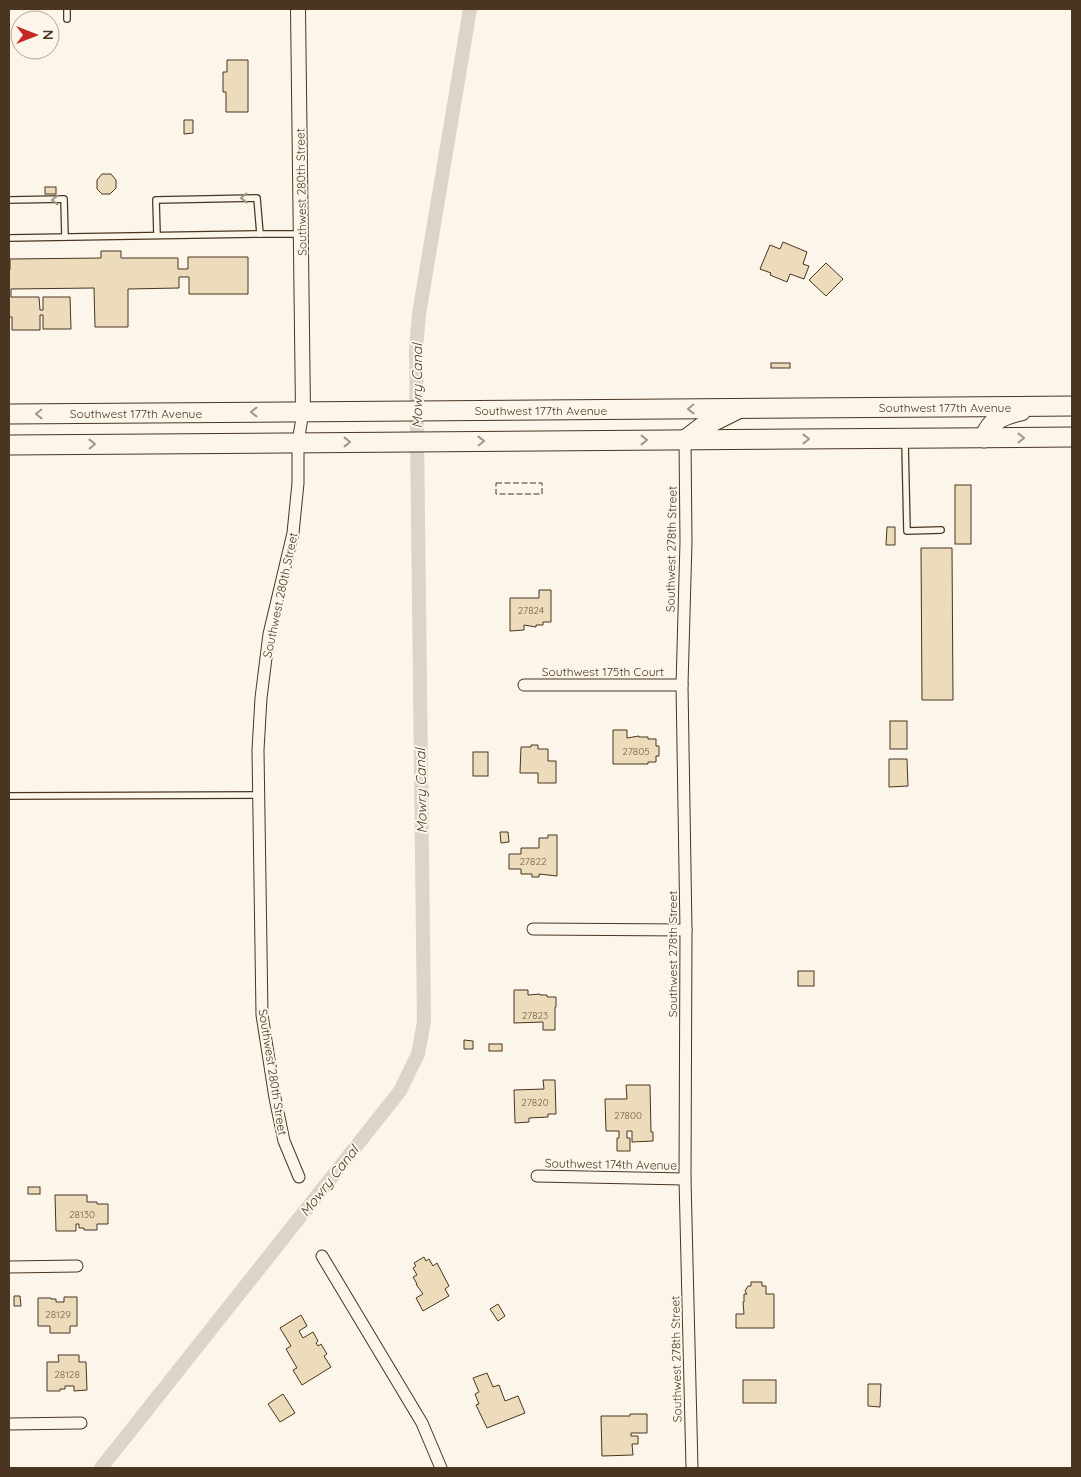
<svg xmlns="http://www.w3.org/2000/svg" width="1081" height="1477" viewBox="0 0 1081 1477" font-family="Quicksand,sans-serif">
<rect width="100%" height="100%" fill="#fbf6e9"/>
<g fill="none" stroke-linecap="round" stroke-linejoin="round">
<polyline stroke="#dcd4c6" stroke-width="14" points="101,1468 400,1091 418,1054 424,1022 416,349 419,314 470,9"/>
</g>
<g fill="#ecdcbc" stroke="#4a3520">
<polygon points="227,60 248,60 248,112 226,112 226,92 223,92 223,72 227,72"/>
<polygon points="184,120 193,120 193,133 184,134"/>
<polygon points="102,174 111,174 116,180 116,188 110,194 102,194 97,189 97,180"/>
<rect x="45" y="187" width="11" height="7"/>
<polygon points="783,242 807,252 803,264 809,266 804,279 790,274 787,282 770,275 771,273 760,269 770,245 780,249"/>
<polygon points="101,251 121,251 121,258 178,258 178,269 188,269 188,257 248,257 248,294 189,294 189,277 179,277 179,288 128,289 128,327 95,327 94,288 11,289 11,297 39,297 40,310 43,310 43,297 70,297 71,329 43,329 43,315 40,315 40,330 12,330 12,317 9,317 9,270 10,270 10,259 101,258"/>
<polygon points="826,263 843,279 826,296 809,280"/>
<rect x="771" y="363" width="19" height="5"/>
<rect x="955" y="485" width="16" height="59"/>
<polygon points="887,527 895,527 895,545 886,545"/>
<polygon points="921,548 952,548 953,700 922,700"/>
<polygon points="539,590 551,590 551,622 543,622 543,625 536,625 536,627 524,625 524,630 510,631 510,598 539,598"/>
<rect x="890" y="721" width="17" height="28"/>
<polygon points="613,730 627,730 627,738 639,736 639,737 648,737 648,739 656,739 656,746 659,746 659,756 656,756 656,762 648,762 648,764 613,764"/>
<polygon points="531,745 538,745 538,749 548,749 548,761 556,761 556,783 538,783 538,773 520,773 521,747 531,747"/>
<rect x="473" y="752" width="15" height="24"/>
<polygon points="889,759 907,759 908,786 889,787"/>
<polygon points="500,832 508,832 509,842 501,843"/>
<polygon points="548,835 557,835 557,876 539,874 539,877 532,877 532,874 521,874 521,869 509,869 509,854 521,854 521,848 539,848 539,838 548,838"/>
<rect x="798" y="971" width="16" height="15"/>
<polygon points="514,990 528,990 528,995 540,994 540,995 547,995 547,997 556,997 556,1007 555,1007 555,1030 543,1030 543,1022 514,1023"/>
<polygon points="464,1040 473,1041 473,1049 464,1049"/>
<rect x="489" y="1044" width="13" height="7"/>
<polygon points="543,1080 555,1080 556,1114 548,1114 548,1117 529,1118 529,1122 515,1123 514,1090 544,1089"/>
<polygon points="626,1085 650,1085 651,1132 653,1132 653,1141 632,1142 632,1131 627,1131 627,1138 630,1138 630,1151 617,1151 617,1138 619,1138 619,1131 606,1131 605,1099 627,1099"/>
<rect x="28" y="1187" width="12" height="7"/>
<polygon points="55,1195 87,1195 87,1202 97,1202 97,1204 108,1204 108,1224 97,1224 97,1230 84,1230 84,1228 79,1228 79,1224 76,1224 76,1231 56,1231"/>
<polygon points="424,1257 426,1261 429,1259 433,1266 437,1263 449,1286 445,1289 449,1296 423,1311 416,1298 423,1294 416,1284 417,1284 413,1277 417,1275 413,1268 416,1266 414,1263"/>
<polygon points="751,1282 762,1282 762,1286 766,1286 766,1294 774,1294 774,1328 736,1328 736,1314 744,1314 743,1302 744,1302 744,1294 747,1294 745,1291 748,1286 751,1286"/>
<polygon points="14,1296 20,1296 21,1306 14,1306"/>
<polygon points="64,1297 77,1297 77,1326 70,1326 70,1333 50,1333 50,1326 38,1326 38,1298 51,1298 51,1299 56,1299 56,1302 64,1302"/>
<polygon points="498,1304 505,1316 498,1321 490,1309"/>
<polygon points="301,1315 307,1326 299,1331 303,1338 313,1332 318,1341 316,1343 318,1346 321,1344 327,1354 324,1356 331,1367 302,1385 293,1370 297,1368 286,1349 291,1346 280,1328"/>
<polygon points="58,1355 79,1355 79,1362 86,1362 87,1390 74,1391 74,1386 65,1386 65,1389 60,1389 60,1391 47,1391 47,1362 59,1362"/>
<polygon points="487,1373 493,1387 499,1385 505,1401 518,1396 525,1413 487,1428 476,1405 479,1404 475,1394 479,1392 473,1378"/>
<rect x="743" y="1380" width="33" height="23"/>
<polygon points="868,1384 881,1384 880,1407 868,1406"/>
<polygon points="283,1394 295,1413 280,1422 268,1404"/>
<polygon points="630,1414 647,1414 647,1433 631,1433 631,1436 638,1436 638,1444 632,1444 633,1455 602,1456 601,1416 630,1416"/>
</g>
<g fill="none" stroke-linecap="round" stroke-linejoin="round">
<defs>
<g id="service">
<polyline points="67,9 67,19"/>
<polyline points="9,200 64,199 65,237"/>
<polyline points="157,235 156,200 257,198 260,234"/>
<polyline points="9,238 260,234 301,234"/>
<polyline points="905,442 907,531 941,530"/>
<polyline points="9,796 259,795"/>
</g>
<g id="minor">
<polyline points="685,440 686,542 682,685 686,930 685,1179 692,1468"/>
<polyline points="524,685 682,685"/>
<polyline points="533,929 686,930"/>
<polyline points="537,1176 685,1179"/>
<polyline points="299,1177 284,1141 275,1098 262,1015 258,750 261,698 269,634 293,533 298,483 298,442 303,412"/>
<polyline points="322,1256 422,1423 441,1468"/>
<polyline points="9,1267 77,1266"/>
<polyline points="9,1424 81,1423"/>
</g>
<polyline id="tertiary" points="298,9 303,412"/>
<g id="trunk">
<polyline points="9,414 1072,406"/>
<path d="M 984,438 C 991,420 1002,415 1021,411"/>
<polyline points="685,440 702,427 736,410"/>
<polyline points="9,445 1072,437"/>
</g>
</defs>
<use href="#service" stroke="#4a3520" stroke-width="8"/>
<use href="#minor" stroke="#4a3520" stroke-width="13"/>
<use href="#tertiary" stroke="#4a3520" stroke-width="16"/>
<use href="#trunk" stroke="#4a3520" stroke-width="21"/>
<use href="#service" stroke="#fbf6e9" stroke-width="5.5"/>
<use href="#minor" stroke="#fbf6e9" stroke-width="11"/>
<use href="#tertiary" stroke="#fbf6e9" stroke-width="14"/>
<use href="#trunk" stroke="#fbf6e9" stroke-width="19"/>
<rect stroke="#4a3520" stroke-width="1" stroke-dasharray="6 2.5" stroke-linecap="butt" x="496" y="483" width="46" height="11"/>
</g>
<defs><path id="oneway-chevron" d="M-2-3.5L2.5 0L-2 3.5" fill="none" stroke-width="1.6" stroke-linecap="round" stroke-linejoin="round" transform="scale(1.25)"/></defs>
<g stroke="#a29684">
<use href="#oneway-chevron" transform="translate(244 198) rotate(179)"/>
<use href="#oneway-chevron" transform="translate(55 200) rotate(180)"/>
<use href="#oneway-chevron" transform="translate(691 409) rotate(179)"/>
<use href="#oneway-chevron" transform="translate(254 412) rotate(180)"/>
<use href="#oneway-chevron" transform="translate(39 414) rotate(179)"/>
<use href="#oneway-chevron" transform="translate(1021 438)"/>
<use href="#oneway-chevron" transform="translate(806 439)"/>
<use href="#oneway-chevron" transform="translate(644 440)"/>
<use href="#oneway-chevron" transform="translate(481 441) rotate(-1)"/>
<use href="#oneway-chevron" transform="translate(347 442)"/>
<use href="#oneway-chevron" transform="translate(92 444) rotate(-1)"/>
</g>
<g text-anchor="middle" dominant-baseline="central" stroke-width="4" stroke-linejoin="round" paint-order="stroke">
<g font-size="10" fill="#725f47">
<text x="531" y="610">27824</text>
<text x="636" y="751">27805</text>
<text x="533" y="861">27822</text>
<text x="535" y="1015">27823</text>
<text x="535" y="1102">27820</text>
<text x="628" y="1115">27800</text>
<text x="82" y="1214">28130</text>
<text x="58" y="1314">28129</text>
<text x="67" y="1374">28128</text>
</g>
<g font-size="12" fill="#4a3520" stroke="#fbf6e9">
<text transform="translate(301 192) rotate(-91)">Southwest 280th Street</text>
<text x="945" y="407">Southwest 177th Avenue</text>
<text x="541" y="410">Southwest 177th Avenue</text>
<text x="136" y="413">Southwest 177th Avenue</text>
<text transform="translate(671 549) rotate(-89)">Southwest 278th Street</text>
<text transform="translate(280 595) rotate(-78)">Southwest 280th Street</text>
<text x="603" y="671">Southwest 175th Court</text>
<text transform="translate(672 954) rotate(-90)">Southwest 278th Street</text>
<text transform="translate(273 1072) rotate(81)">Southwest 280th Street</text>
<text transform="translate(611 1164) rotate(1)">Southwest 174th Avenue</text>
<text transform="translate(676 1359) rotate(-91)">Southwest 278th Street</text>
</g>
<g font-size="14" font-style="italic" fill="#4a3520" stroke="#fbf6e9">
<text transform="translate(417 386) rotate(-90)">Mowry Canal</text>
<text transform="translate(421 791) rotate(-91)">Mowry Canal</text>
<text transform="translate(329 1181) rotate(-52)">Mowry Canal</text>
</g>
</g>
<rect width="1081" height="1477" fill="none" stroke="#4a3520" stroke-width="20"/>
<g transform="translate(35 35) rotate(90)"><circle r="24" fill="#fbf6e9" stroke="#b4a999"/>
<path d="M0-4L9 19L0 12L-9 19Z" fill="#c62828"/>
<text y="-8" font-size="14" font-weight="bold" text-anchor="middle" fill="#4a3520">N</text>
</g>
</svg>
